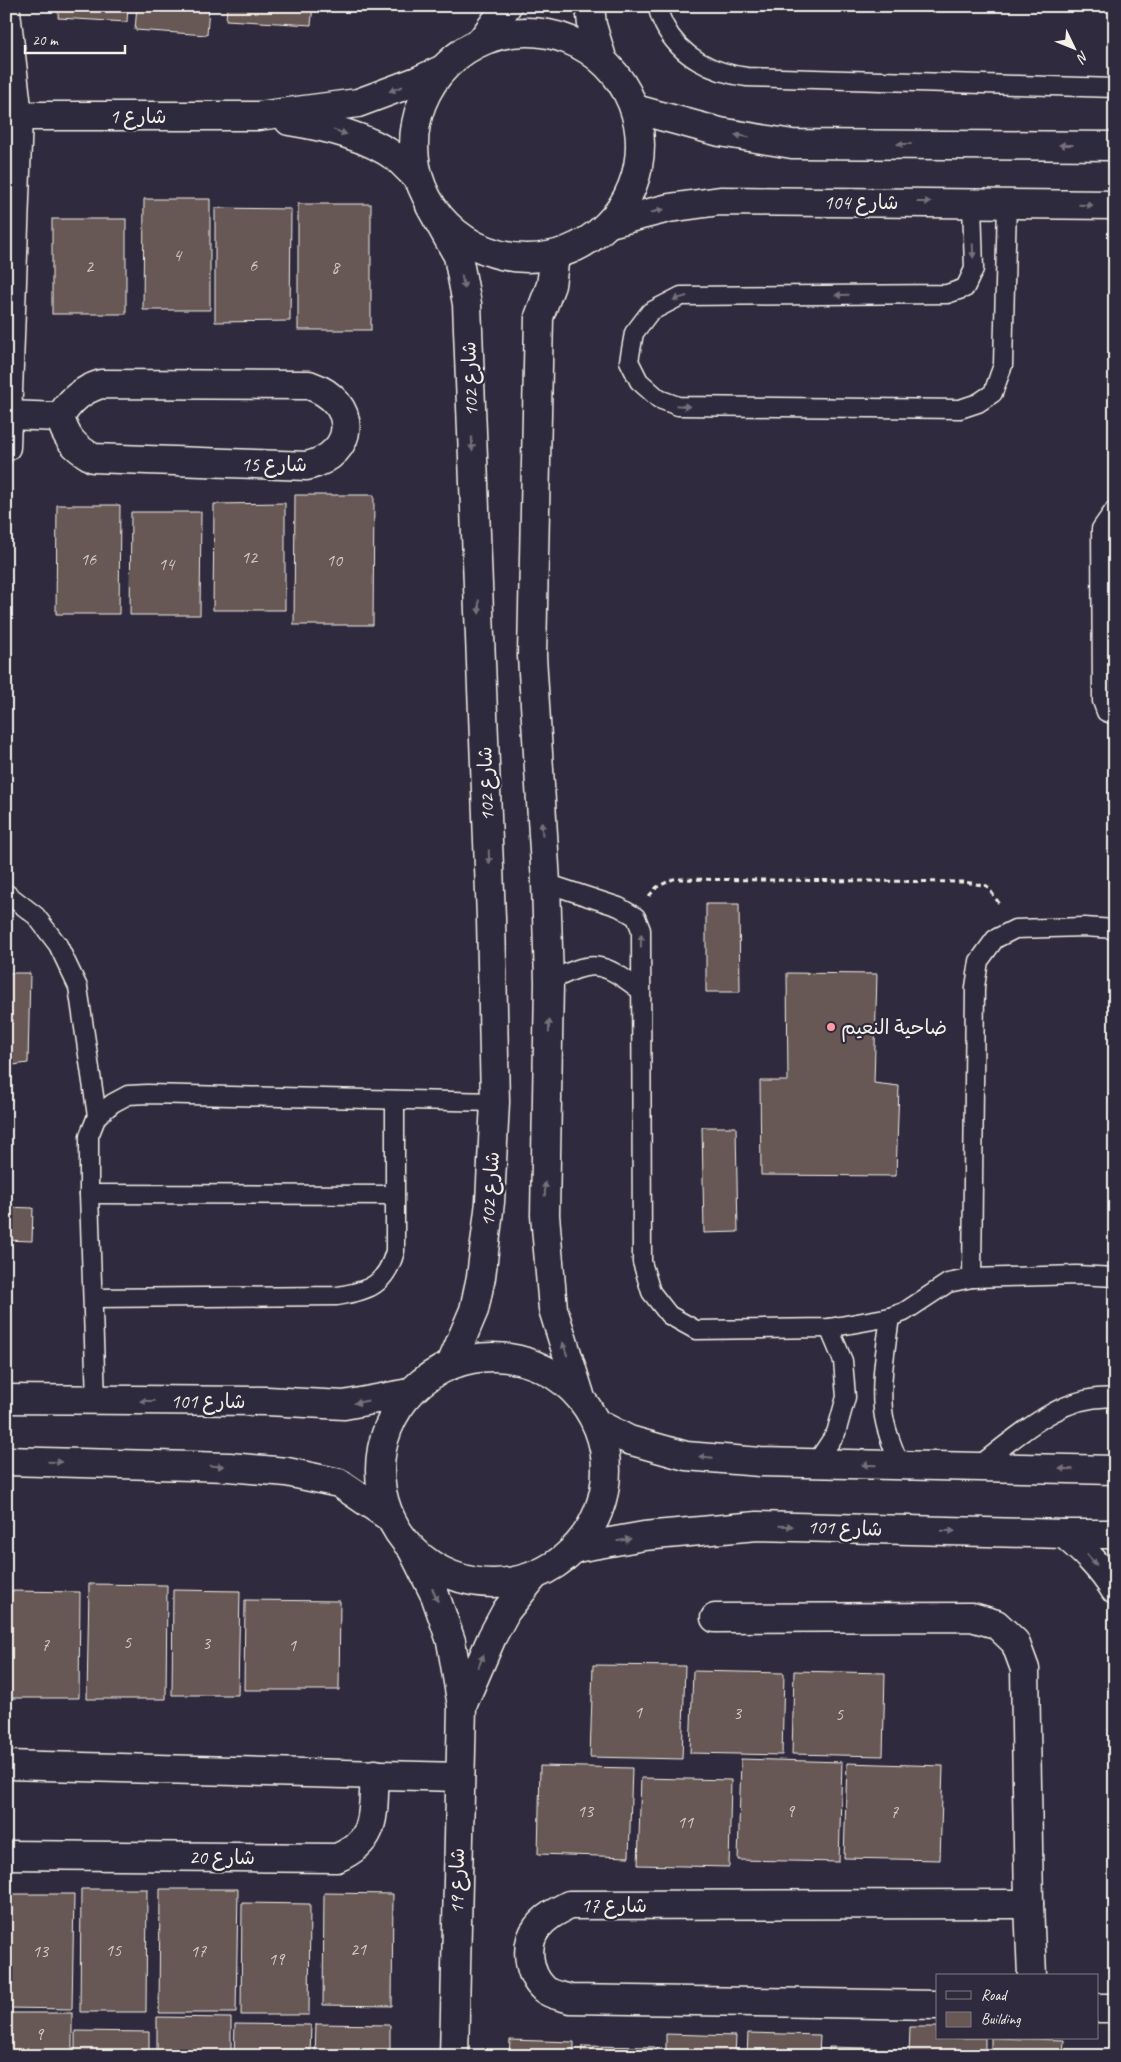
<svg xmlns="http://www.w3.org/2000/svg" width="1121" height="2062" viewBox="0 0 1121 2062" font-family="Caveat,'Playpen Sans Arabic',sans-serif">
<rect width="100%" height="100%" fill="#2f2a3d"/>
<filter id="ink" filterUnits="userSpaceOnUse"><feTurbulence type="fractalNoise" baseFrequency=".02" numOctaves="2"/><feDisplacementMap in="SourceGraphic" scale="10" xChannelSelector="R" yChannelSelector="G"/><feConvolveMatrix kernelMatrix="1 2 1 2 8 2 1 2 1" color-interpolation-filters="sRGB"/></filter>
<g filter="url(#ink)">
<g fill="#675855" stroke="#f4f1e8">
<polygon points="59,6 128,6 127,22 58,18"/>
<polygon points="137,6 209,6 207,35 135,30"/>
<polygon points="227,6 313,6 311,25 226,20"/>
<polygon points="144,199 210,199 210,310 143,310"/>
<rect x="298" y="204" width="73" height="126"/>
<polygon points="215,208 291,209 290,321 215,322"/>
<rect x="52" y="219" width="74" height="95"/>
<polygon points="295,495 374,495 373,625 294,625"/>
<polygon points="285,503 285,610 213,610 214,504"/>
<polygon points="57,505 120,505 119,614 56,614"/>
<polygon points="131,512 201,512 200,615 130,615"/>
<polygon points="706,904 739,904 740,992 706,992"/>
<polygon points="6,973 30,973 28,1063 6,1066"/>
<polygon points="787,973 877,974 874,1083 899,1086 896,1176 761,1175 760,1081 788,1081"/>
<polygon points="702,1127 736,1127 738,1232 704,1233"/>
<polygon points="6,1207 33,1208 32,1241 6,1240"/>
<polygon points="89,1584 167,1585 166,1699 87,1699"/>
<polygon points="173,1590 240,1591 238,1695 172,1695"/>
<polygon points="11,1591 80,1592 79,1698 10,1698"/>
<polygon points="245,1600 340,1601 339,1690 244,1690"/>
<polygon points="593,1665 685,1666 682,1759 590,1757"/>
<polygon points="693,1671 784,1673 782,1755 690,1753"/>
<polygon points="794,1671 885,1673 883,1756 792,1754"/>
<polygon points="741,1759 842,1762 839,1862 738,1860"/>
<polygon points="847,1763 943,1766 940,1860 844,1858"/>
<polygon points="540,1766 632,1768 629,1857 538,1854"/>
<polygon points="641,1778 731,1780 729,1867 638,1865"/>
<polygon points="81,1889 147,1889 146,2012 80,2012"/>
<polygon points="160,1889 238,1889 236,2013 159,2013"/>
<polygon points="324,1893 393,1894 392,2006 323,2005"/>
<polygon points="6,1894 74,1894 72,2009 6,2008"/>
<polygon points="242,1903 310,1904 309,2015 241,2015"/>
<rect x="6" y="2013" width="66" height="43"/>
<polygon points="157,2017 231,2018 231,2056 157,2056"/>
<polygon points="235,2024 311,2025 310,2056 234,2056"/>
<polygon points="316,2024 390,2025 390,2056 315,2056"/>
<polygon points="910,2027 937,2027 937,2038 985,2038 985,2056 909,2056"/>
<polygon points="75,2031 149,2032 149,2056 75,2056"/>
<polygon points="748,2033 820,2035 819,2056 747,2056"/>
<polygon points="666,2034 736,2036 735,2056 666,2056"/>
<polygon points="991,2038 1064,2040 1063,2056 991,2056"/>
<polygon points="510,2040 574,2042 574,2056 509,2056"/>
<polygon points="582,2046 655,2047 655,2056 581,2056"/>
<polygon points="829,2047 897,2049 897,2056 829,2056"/>
</g>
<g fill="none" stroke-linecap="round" stroke-linejoin="round">
<defs>
<g id="service">
<path d="M 658,6 C 658,13 661,18 664,25 C 680,57 713,73 747,77 L 1115,88"/>
<polyline points="972,203 974,269 965,288 947,294 681,296 650,312 634,333 629,361 639,381 659,399 678,406 960,409 978,403 993,393 1003,365 1007,203"/>
<polyline points="1115,509 1101,529 1102,701 1106,712 1115,715"/>
<polyline points="546,883 619,907 636,917 641,930 642,1262 651,1292 669,1315 696,1330 829,1328 890,1317 904,1312 948,1283 972,1278 1077,1275 1115,1277"/>
<polyline points="6,893 36,916 58,945 78,987 97,1116"/>
<path d="M 549,982 C 592,959 602,961 640,990"/>
<polyline points="89,1194 395,1195"/>
<polyline points="972,1278 975,987 979,961 995,939 1015,929 1084,927 1115,929"/>
<path d="M 93,1298 L 337,1296 C 369,1291 386,1285 395,1251 L 395,1100"/>
<path d="M 890,1317 C 886,1347 880,1379 883,1410 C 885,1429 893,1448 900,1465"/>
<polyline points="96,1400 89,1194 89,1136 97,1116 113,1103 128,1095 147,1094 495,1102"/>
<polyline points="816,1463 836,1433 846,1397 843,1361 829,1328"/>
<path d="M 977,1467 C 1017,1437 1061,1393 1115,1398"/>
</g>
<g id="minor">
<polyline points="6,12 18,116 6,447"/>
<polyline points="18,116 258,116 358,103 417,81 441,70"/>
<path d="M 289,121 C 326,127 368,136 398,159 C 405,165 411,172 418,179"/>
<path d="M 101,384 L 309,385 C 359,402 357,454 307,466 L 93,458 C 74,447 66,438 60,417 C 70,400 82,390 101,384 Z"/>
<polyline points="8,415 60,417"/>
<path d="M 1064,1534 C 1084,1551 1101,1567 1115,1590"/>
<polyline points="413,1551 435,1595 451,1641 462,1706 454,2056"/>
<polyline points="715,1618 972,1617 996,1624 1015,1642 1025,1669 1029,1904 1032,1976"/>
<polyline points="462,1706 492,1637 506,1611 534,1576"/>
<polyline points="6,1765 459,1777"/>
<path d="M 6,1855 L 337,1858 C 379,1840 372,1813 375,1774"/>
<path d="M 937,2005 L 570,1999 C 561,1996 551,1995 544,1989 C 528,1974 524,1945 537,1928 C 545,1917 557,1911 569,1905 L 1029,1904"/>
<polyline points="1097,2008 1115,2008"/>
</g>
<g id="tertiary">
<polyline points="590,6 592,25 602,58"/>
<circle cx="527" cy="145" r="113"/>
<polyline points="481,41 507,6"/>
<polyline points="635,109 720,132 792,144 1115,146"/>
<polyline points="430,206 458,256 467,304 491,918 495,1102 490,1202 481,1277 474,1310 451,1364"/>
<polyline points="610,223 669,208 720,201 1115,205"/>
<polyline points="555,256 551,285 539,317 532,656 546,883 549,982 545,1215 553,1309 580,1395"/>
<circle cx="493" cy="1470" r="113"/>
<polyline points="6,1399 267,1401 344,1405 409,1393"/>
<polyline points="598,1424 629,1440 686,1456 760,1462 1115,1470"/>
<polyline points="6,1461 229,1467 287,1472 339,1483 389,1517"/>
<polyline points="576,1548 644,1536 757,1526 1064,1534 1115,1534"/>
</g>
</defs>
<use href="#service" stroke="#f4f1e8" stroke-width="21"/>
<use href="#minor" stroke="#f4f1e8" stroke-width="31"/>
<use href="#tertiary" stroke="#f4f1e8" stroke-width="31"/>
<polyline stroke="#f4f1e8" stroke-width="3" stroke-dasharray="5 4" stroke-linecap="butt" points="649,896 657,887 673,879 965,882 987,886 1001,906"/>
<use href="#service" stroke="#2f2a3d" stroke-width="18"/>
<use href="#minor" stroke="#2f2a3d" stroke-width="28"/>
<use href="#tertiary" stroke="#2f2a3d" stroke-width="28"/>
</g>
<defs><path id="oneway-solid" d="M-6-.8H1V-3.2L6.5 0L1 3.2V.8H-6Z" transform="scale(1.25)"/></defs>
<g fill="#747079">
<use href="#oneway-solid" transform="translate(396 89) rotate(160)"/>
<use href="#oneway-solid" transform="translate(340 132) rotate(20)"/>
<use href="#oneway-solid" transform="translate(742 136) rotate(-171)"/>
<use href="#oneway-solid" transform="translate(904 144) rotate(-180)"/>
<use href="#oneway-solid" transform="translate(1066 145) rotate(-180)"/>
<use href="#oneway-solid" transform="translate(924 202)"/>
<use href="#oneway-solid" transform="translate(1086 205) rotate(1)"/>
<use href="#oneway-solid" transform="translate(657 211) rotate(-15)"/>
<use href="#oneway-solid" transform="translate(973 251) rotate(88)"/>
<use href="#oneway-solid" transform="translate(463 282) rotate(79)"/>
<use href="#oneway-solid" transform="translate(842 295) rotate(179)"/>
<use href="#oneway-solid" transform="translate(680 298) rotate(164)"/>
<use href="#oneway-solid" transform="translate(683 406) rotate(5)"/>
<use href="#oneway-solid" transform="translate(472 444) rotate(88)"/>
<use href="#oneway-solid" transform="translate(479 607) rotate(88)"/>
<use href="#oneway-solid" transform="translate(542 829) rotate(-94)"/>
<use href="#oneway-solid" transform="translate(489 857) rotate(88)"/>
<use href="#oneway-solid" transform="translate(641 941) rotate(-89)"/>
<use href="#oneway-solid" transform="translate(549 1026) rotate(-89)"/>
<use href="#oneway-solid" transform="translate(545 1189) rotate(-89)"/>
<use href="#oneway-solid" transform="translate(565 1349) rotate(-108)"/>
<use href="#oneway-solid" transform="translate(147 1401) rotate(-180)"/>
<use href="#oneway-solid" transform="translate(361 1402) rotate(169)"/>
<use href="#oneway-solid" transform="translate(706 1457) rotate(-175)"/>
<use href="#oneway-solid" transform="translate(55 1462) rotate(1)"/>
<use href="#oneway-solid" transform="translate(869 1465) rotate(-178)"/>
<use href="#oneway-solid" transform="translate(217 1466) rotate(1)"/>
<use href="#oneway-solid" transform="translate(1066 1469) rotate(-179)"/>
<use href="#oneway-solid" transform="translate(786 1526) rotate(2)"/>
<use href="#oneway-solid" transform="translate(948 1531) rotate(2)"/>
<use href="#oneway-solid" transform="translate(624 1540) rotate(-10)"/>
<use href="#oneway-solid" transform="translate(1092 1560) rotate(48)"/>
<use href="#oneway-solid" transform="translate(435 1595) rotate(67)"/>
<use href="#oneway-solid" transform="translate(481 1661) rotate(-67)"/>
</g>
</g>
<circle fill="#ff9aa2" stroke="#2f2a3d" stroke-width="2" cx="831" cy="1027" r="5"/>
<g text-anchor="middle" dominant-baseline="central" stroke-width="4.5" stroke-linejoin="round" paint-order="stroke">
<g font-size="18" fill="#d1cbc3">
<text x="177" y="255">4</text>
<text x="253" y="265">6</text>
<text x="89" y="266">2</text>
<text x="335" y="267">8</text>
<text x="249" y="557">12</text>
<text x="88" y="559">16</text>
<text x="334" y="560">10</text>
<text x="166" y="564">14</text>
<text x="127" y="1642">5</text>
<text x="206" y="1643">3</text>
<text x="45" y="1645">7</text>
<text x="292" y="1645">1</text>
<text x="638" y="1712">1</text>
<text x="737" y="1713">3</text>
<text x="839" y="1714">5</text>
<text x="585" y="1811">13</text>
<text x="790" y="1811">9</text>
<text x="894" y="1812">7</text>
<text x="685" y="1822">11</text>
<text x="358" y="1949">21</text>
<text x="113" y="1950">15</text>
<text x="40" y="1951">13</text>
<text x="198" y="1951">17</text>
<text x="276" y="1959">19</text>
<text x="39" y="2034">9</text>
</g>
<g font-size="20" fill="#f4f1e8" stroke="#2f2a3d">
<text x="138" y="116">شارع 1</text>
<text x="861" y="202">شارع 104</text>
<text transform="translate(470 379) rotate(-92)">شارع 102</text>
<text x="274" y="464">شارع 15</text>
<text transform="translate(486 784) rotate(-92)">شارع 102</text>
<text transform="translate(490 1189) rotate(-86)">شارع 102</text>
<text x="208" y="1401">شارع 101</text>
<text transform="translate(845 1528) rotate(2)">شارع 101</text>
<text x="222" y="1857">شارع 20</text>
<text transform="translate(457 1881) rotate(-89)">شارع 19</text>
<text x="614" y="1905">شارع 17</text>
</g>
<g font-size="20" fill="#f4f1e8" stroke="#2f2a3d" text-anchor="start">
<text x="841" y="1027">ضاحية النعيم</text>
</g>
</g>
<rect width="1121" height="2062" fill="none" stroke="#2f2a3d" stroke-width="25"/>
<rect x="12" y="12" width="1096" height="2037" fill="none" stroke="#f4f1e8" stroke-width="2" filter="url(#ink)"/>
<rect x="936" y="1974" width="162" height="65" fill="#2f2a3d" stroke="#7e7a81"/>
<rect x="946" y="1991" width="25" height="8" fill="#2f2a3d" stroke="#7e7a81"/>
<text x="981" y="2000" font-size="15" fill="#f4f1e8">Road</text>
<rect x="946" y="2012" width="25" height="15" fill="#675855" stroke="#7e7a81"/>
<text x="981" y="2024" font-size="15" fill="#f4f1e8">Building</text>
<g transform="translate(1074 48) rotate(133)" stroke="#2f2a3d" stroke-width="4" paint-order="stroke">
<path d="M0-4L9 19L0 12L-9 19Z" fill="#f4f1e8"/>
<text y="-8" font-size="14" font-weight="bold" text-anchor="middle" fill="#f4f1e8">N</text>
</g>
<path d="M25 45v8h100v-8" fill="none" stroke="#f4f1e8" stroke-width="2.5"/>
<text x="32" y="45" font-size="15" fill="#f4f1e8" stroke="#2f2a3d" stroke-width="4" paint-order="stroke">20 m</text>
</svg>
